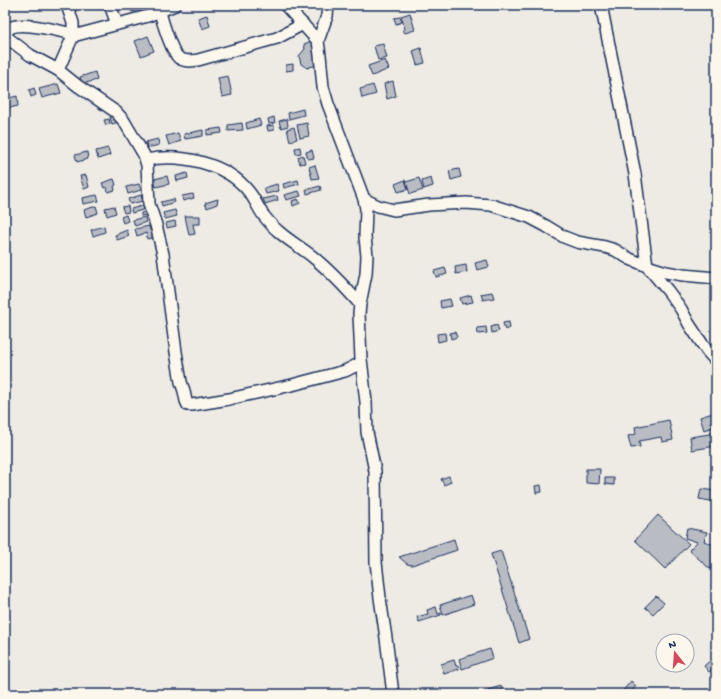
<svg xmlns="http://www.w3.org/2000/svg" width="721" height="699" viewBox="0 0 721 699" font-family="'Gochi Hand',sans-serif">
<rect width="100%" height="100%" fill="#eeebe4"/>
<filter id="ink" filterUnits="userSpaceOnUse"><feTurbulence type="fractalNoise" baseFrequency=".025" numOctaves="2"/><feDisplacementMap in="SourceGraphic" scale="8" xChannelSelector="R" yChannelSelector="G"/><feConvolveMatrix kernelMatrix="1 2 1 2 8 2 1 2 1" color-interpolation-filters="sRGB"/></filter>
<g filter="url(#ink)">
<g fill="#b9bcc3" stroke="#1b2f5e">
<polygon points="129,5 139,5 140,10 132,12"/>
<polygon points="410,13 415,30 405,33 403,30 405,29 401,16"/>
<polygon points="207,15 210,26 202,29 198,18"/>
<polygon points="400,17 402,22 396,24 394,18"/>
<polygon points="148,36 154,51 141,56 135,41"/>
<polygon points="312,41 319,64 307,68 301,64 299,56 305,49 304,44"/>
<polygon points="383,44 387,58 378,60 374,46"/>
<polygon points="421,48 425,63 417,65 413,51"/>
<polygon points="385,60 389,69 372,76 368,66"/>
<polygon points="293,64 293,70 286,71 286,65"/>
<polygon points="95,72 97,80 82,84 80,77"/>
<polygon points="228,76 232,95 222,97 218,78"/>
<polygon points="393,81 396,96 387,99 384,84"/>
<polygon points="58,84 61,93 42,98 39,89"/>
<polygon points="373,85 376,94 362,98 360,89"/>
<polygon points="34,88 36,95 31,97 29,90"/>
<polygon points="17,96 18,106 5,109 5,99"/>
<polygon points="303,109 304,115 289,119 288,113"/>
<polygon points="117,114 119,122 112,124 110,117"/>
<polygon points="274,117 275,123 269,124 268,119"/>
<polygon points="109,119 110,124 106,125 104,120"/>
<polygon points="259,119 261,125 247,129 246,123"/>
<polygon points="287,119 288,126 281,128 279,121"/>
<polygon points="242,123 243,130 228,131 228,125"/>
<polygon points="307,123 309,136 300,138 297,125"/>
<polygon points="274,125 274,130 268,131 267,126"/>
<polygon points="294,127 297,139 290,141 287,129"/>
<polygon points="221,128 222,133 207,135 207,130"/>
<polygon points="203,130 203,136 185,139 184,134"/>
<polygon points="178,133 181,141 169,145 166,136"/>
<polygon points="158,139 159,145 147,148 146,142"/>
<polygon points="300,147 301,153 296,154 295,148"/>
<polygon points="108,148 110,155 98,159 96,151"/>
<polygon points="312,150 314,158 308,159 306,152"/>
<polygon points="87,152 88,159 77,162 75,155"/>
<polygon points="303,155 305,163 300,164 298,157"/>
<polygon points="315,165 319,178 312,179 309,167"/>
<polygon points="459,169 461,177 451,180 449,171"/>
<polygon points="187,173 188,178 177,181 176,176"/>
<polygon points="86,175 89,187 84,189 80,176"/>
<polygon points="167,176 169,184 156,187 154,179"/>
<polygon points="419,178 423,190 410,194 406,182"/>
<polygon points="431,178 433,186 424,189 422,181"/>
<polygon points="114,179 116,185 114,186 115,190 108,192 107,187 104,188 102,183"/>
<polygon points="298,180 299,184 284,188 283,184"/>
<polygon points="405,180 408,189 398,192 395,184"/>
<polygon points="139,184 141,190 128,194 126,187"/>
<polygon points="277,184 279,191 266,194 264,188"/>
<polygon points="320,186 321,190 307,194 306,190"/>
<polygon points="299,191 301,196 286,200 284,195"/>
<polygon points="193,194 194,198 183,201 182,196"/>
<polygon points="97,195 99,201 83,204 82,198"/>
<polygon points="141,195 143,201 130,204 128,199"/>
<polygon points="277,196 278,200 265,204 263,199"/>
<polygon points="174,199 175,202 162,206 161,202"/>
<polygon points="218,199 217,204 207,208 205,203"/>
<polygon points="298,199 300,203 293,206 292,201"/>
<polygon points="145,205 146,209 132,213 131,209"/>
<polygon points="96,206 98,213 86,217 84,210"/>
<polygon points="114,206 116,213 107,216 105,208"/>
<polygon points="128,206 129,212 124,213 122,207"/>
<polygon points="175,210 177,216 165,219 163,213"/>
<polygon points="145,212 146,215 141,216 141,213"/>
<polygon points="126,215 128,221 123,223 121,217"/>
<polygon points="185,216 200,216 200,224 193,224 195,234 189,235"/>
<polygon points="145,217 146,222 135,226 133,220"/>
<polygon points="175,221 176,226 167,228 166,223"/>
<polygon points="104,226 105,232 93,236 91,230"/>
<polygon points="149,226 150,230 153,229 156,237 147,239 146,233 137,236 135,229"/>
<polygon points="127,230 129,236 117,240 115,235"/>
<polygon points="487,260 489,267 477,270 475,263"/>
<polygon points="466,265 467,272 456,274 455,267"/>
<polygon points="445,268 447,274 436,277 434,271"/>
<polygon points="492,292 494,298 483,300 481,294"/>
<polygon points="471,295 473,302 462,304 460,298"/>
<polygon points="450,299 452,306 441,308 440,301"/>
<polygon points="509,322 510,328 505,330 503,323"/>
<polygon points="497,325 499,331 492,333 491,327"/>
<polygon points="486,327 487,333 478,334 477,328"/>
<polygon points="455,332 457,337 451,339 450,333"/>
<polygon points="445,333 446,340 438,342 437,334"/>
<polygon points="716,412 716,426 704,430 700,417"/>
<polygon points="669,420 673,440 662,442 661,437 639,441 640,447 631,448 628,436 636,434 635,427"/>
<polygon points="716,433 716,446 692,450 690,437"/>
<polygon points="586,469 600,469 599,484 586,483"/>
<polygon points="449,476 451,482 444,485 441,479"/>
<polygon points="605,478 614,478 614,485 605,484"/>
<polygon points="541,485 542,492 536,493 535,486"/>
<polygon points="701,489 716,491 716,502 699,499"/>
<polygon points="658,515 689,544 665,569 635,540"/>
<polygon points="687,528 707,532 704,541 716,546 716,564 710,569 689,550 697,542 685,538"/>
<polygon points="454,539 457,550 412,565 407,564 399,557"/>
<polygon points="501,551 529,639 519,643 491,554"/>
<polygon points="471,595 474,604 443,615 440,605"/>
<polygon points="656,596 664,603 653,614 645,607"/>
<polygon points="436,607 438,614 441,613 441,615 419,622 417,617 428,614 427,610"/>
<polygon points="490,649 493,658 462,669 459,659"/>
<polygon points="712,659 716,664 716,667 709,672 704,666"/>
<polygon points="454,660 456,666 458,665 459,669 444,674 441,664"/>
<polygon points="631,681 636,686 629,694 624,694 622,692"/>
<polygon points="501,686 504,694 478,694 478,693"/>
</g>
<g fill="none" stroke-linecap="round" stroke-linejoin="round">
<defs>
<g id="minor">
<polyline points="110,5 117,24"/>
<polyline points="285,5 318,41 320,55 323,87 328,104 364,199 366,209 365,237 367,256 366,274 360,304 359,314 361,359 366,402 367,432 375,471 376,562 380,598 386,638 393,694"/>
<polyline points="601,5 635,174 647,266 668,291 681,309 689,324 707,351 716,361"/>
<path d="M 160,11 C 162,21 172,53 179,58 C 185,62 191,61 198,60 L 277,38 L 303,24"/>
<polyline points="5,36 30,55 58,70 78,86 116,112 124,121 144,155 147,165 149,204 156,225 163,254 176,352 181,382 184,391 186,401 188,405 192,405 229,399 292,385 345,371 361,363"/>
<path d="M 5,36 C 7,33 7,30 10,28 C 22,21 59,31 73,34"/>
<polyline points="73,36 148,16 175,5"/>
<polyline points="318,41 327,16 328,5"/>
<polyline points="58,70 73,36 73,23 67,5"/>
<path d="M 146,160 C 180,153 227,163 249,192 C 255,199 258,208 264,216 C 268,221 273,227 278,231 C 289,241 302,248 313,257 C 330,271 345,287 360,304"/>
<polyline points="364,199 378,206 394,210 429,205 466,203 491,205 529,217 546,226 564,237 577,242 605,247 615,250 630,259 647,266 666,272 683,275 716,278"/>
</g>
</defs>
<use href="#minor" stroke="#1b2f5e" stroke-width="14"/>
<use href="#minor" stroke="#fbf7ec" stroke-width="11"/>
</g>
</g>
<rect width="721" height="699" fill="none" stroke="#fbf7ec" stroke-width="20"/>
<rect x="10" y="10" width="701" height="679" fill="none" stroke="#1b2f5e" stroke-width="1.5" filter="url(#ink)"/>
<g transform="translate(675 653) rotate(343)"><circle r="19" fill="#fbf7ec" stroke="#a1a7b3"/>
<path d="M0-3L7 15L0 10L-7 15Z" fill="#d1495b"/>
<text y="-6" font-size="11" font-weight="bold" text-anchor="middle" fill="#1b2f5e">N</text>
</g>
</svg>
